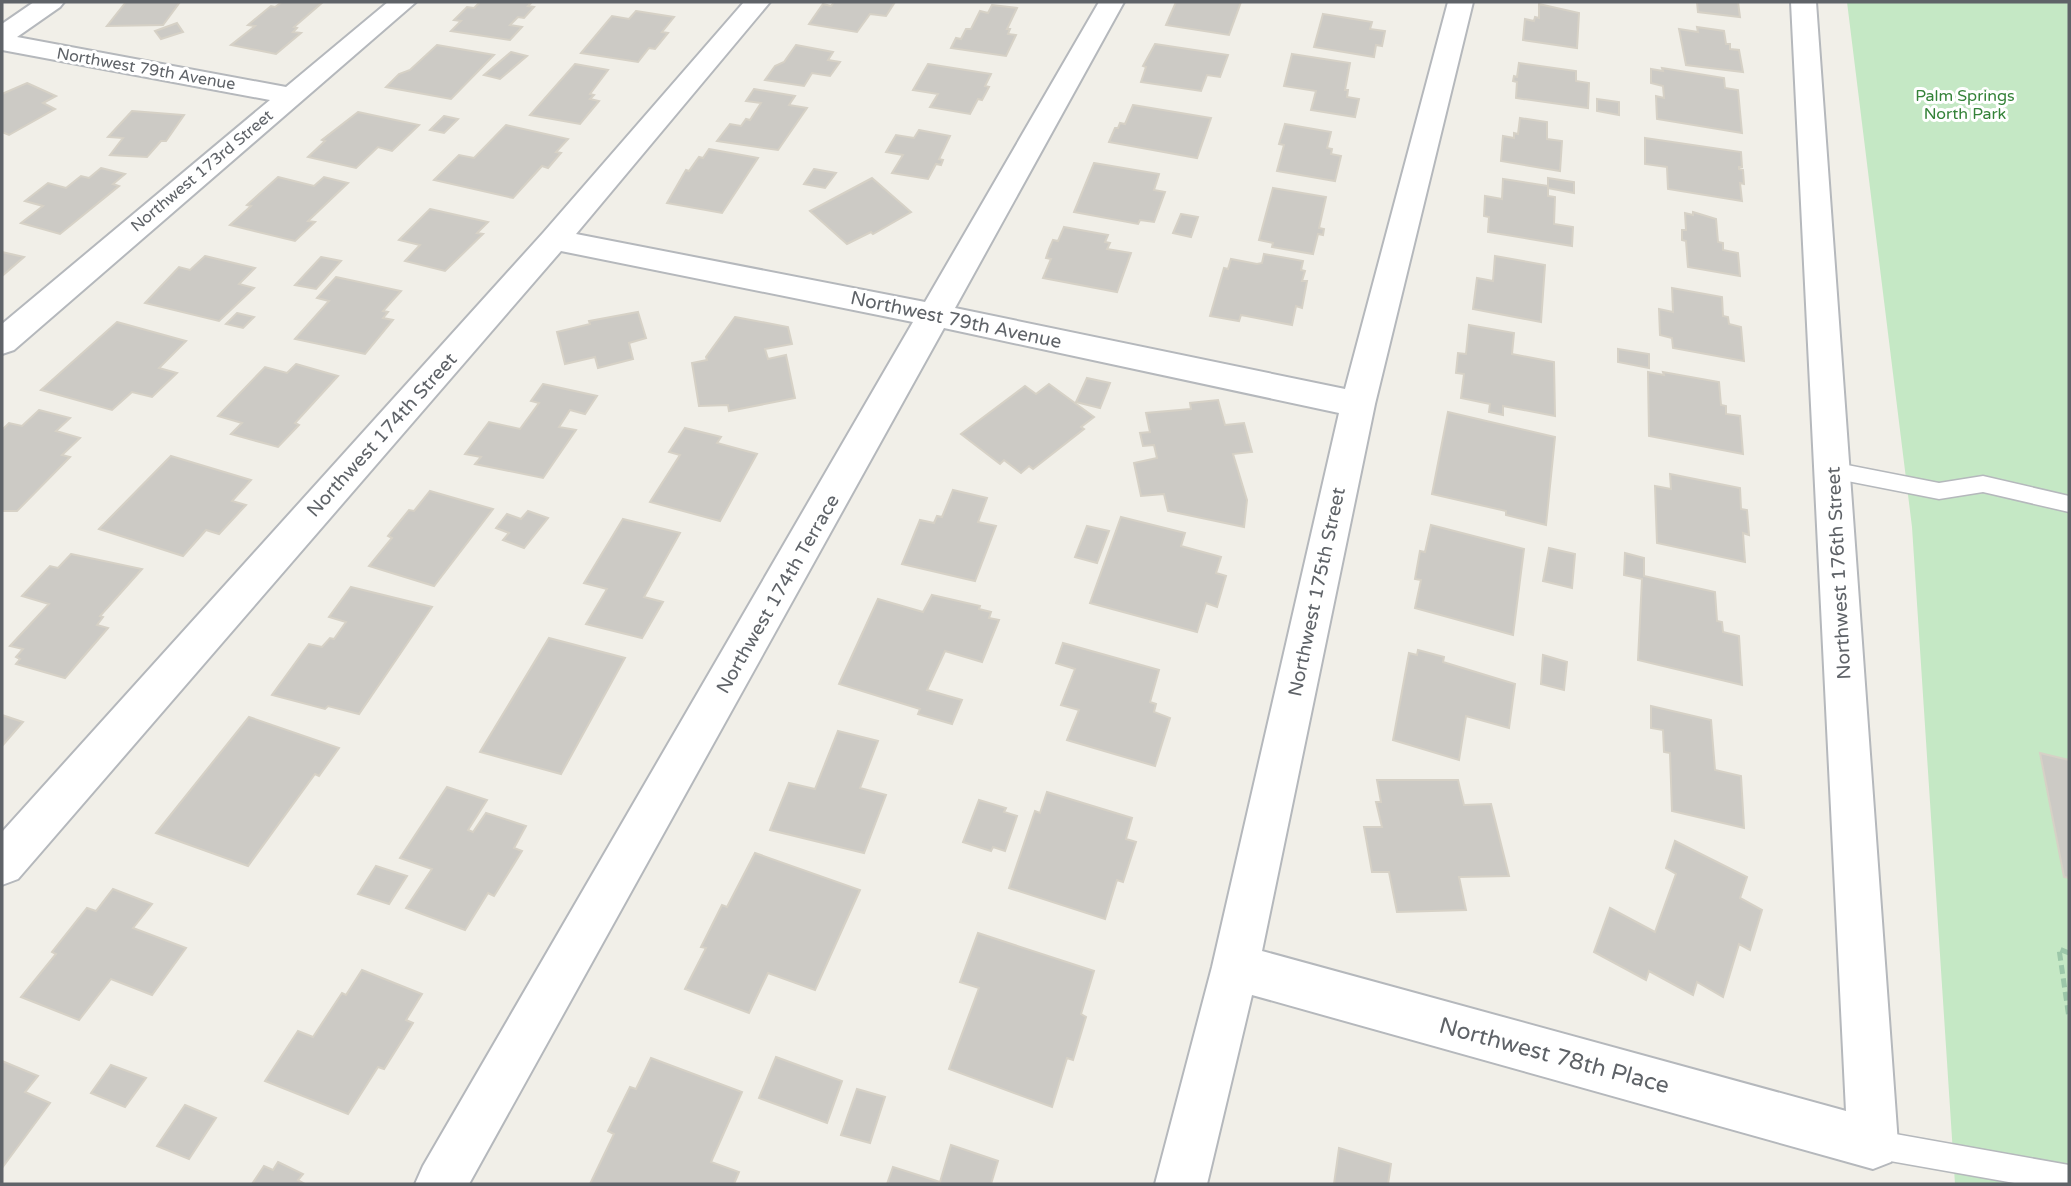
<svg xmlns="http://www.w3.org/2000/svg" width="2071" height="1186" viewBox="0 0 2071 1186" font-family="'Varela Round',sans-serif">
<rect width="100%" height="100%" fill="#f1efe8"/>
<polygon fill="#c5e8c5" points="1847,2 2069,2 2069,1184 1955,1184 1912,527"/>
<g fill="#cccac5" stroke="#d6d1c6" stroke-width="2">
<polygon points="126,2 180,2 163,25 107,26"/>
<polygon points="282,2 323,2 294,27 297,28 293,32 301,33 276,54 231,45 255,26 248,25 271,6 275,7"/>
<polygon points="480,2 524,2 531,3 528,6 534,7 524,18 518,17 510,25 522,27 510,40 451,31 461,21 454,20 467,7 474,8"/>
<polygon points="834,2 895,2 886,16 870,14 857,32 809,24 823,4 831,6"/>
<polygon points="1176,2 1241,2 1229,35 1166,25"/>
<polygon points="1697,2 1738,2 1740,17 1698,12"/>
<polygon points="1539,4 1579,13 1577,48 1523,40 1525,19 1534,21 1535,17 1539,18"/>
<polygon points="992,5 1017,8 1007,29 1010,29 1008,34 1016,35 1006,56 951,48 956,38 961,39 966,29 971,29 980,11 988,13"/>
<polygon points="636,11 674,17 662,32 668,33 655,49 649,48 638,62 581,53 612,16 629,19"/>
<polygon points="1323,14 1372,22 1370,29 1385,31 1382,46 1376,45 1374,57 1314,47"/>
<polygon points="177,23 183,32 161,39 155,31"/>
<polygon points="1697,27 1724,31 1726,44 1730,44 1730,49 1739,50 1743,72 1686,65 1679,29 1698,32"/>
<polygon points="1155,44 1228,55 1220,77 1207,75 1201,91 1141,82 1146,67 1143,66"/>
<polygon points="437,45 494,55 451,99 386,87 399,74 410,70"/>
<polygon points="796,45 833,52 828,60 840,62 830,76 812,73 804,86 765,80 775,66 784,62"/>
<polygon points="511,52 527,56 500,79 484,75"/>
<polygon points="1292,54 1350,63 1345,90 1348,90 1347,97 1359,99 1355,117 1311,110 1316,91 1284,86"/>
<polygon points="1519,63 1576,71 1576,81 1589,83 1588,108 1516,98 1517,82 1513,81 1514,76 1517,77"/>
<polygon points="575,64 608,70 590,94 594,95 590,99 599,101 580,124 530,115"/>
<polygon points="928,64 991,74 985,86 989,87 982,100 978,99 970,114 930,107 938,94 913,90"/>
<polygon points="1662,68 1724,78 1725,88 1738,90 1742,133 1657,119 1656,96 1664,98 1663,86 1651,83 1651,69 1663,71"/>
<polygon points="27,83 56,96 43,103 55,109 9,135 2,132 2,94"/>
<polygon points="754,89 795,96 789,105 807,108 778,150 717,141 730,124 741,126 746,119 750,120 761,103 746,101"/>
<polygon points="1597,99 1619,102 1619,115 1597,111"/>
<polygon points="1133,105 1211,118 1197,158 1109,142 1115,128 1118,128 1120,123 1125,124"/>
<polygon points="132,111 184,115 166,141 161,141 147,157 110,155 123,138 108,137"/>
<polygon points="358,112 419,125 392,151 378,147 356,168 308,157 325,141 322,140"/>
<polygon points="444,116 458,119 444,133 430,130"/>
<polygon points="1520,118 1547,122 1547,139 1562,141 1560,171 1501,161 1503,136 1514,138 1514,133 1518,134"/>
<polygon points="1285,124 1331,132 1327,148 1332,149 1331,154 1341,156 1335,181 1277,171 1284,145 1279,144"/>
<polygon points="506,125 568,139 556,152 561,153 548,168 542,166 513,198 434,180 459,155 474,158"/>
<polygon points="919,130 950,136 939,159 943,160 941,165 936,164 928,179 892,173 903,155 886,152 896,135 914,138"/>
<polygon points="1645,138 1741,152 1742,167 1739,167 1739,169 1743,170 1744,184 1740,183 1742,201 1668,189 1667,167 1645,164"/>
<polygon points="709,149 758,158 722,213 667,203 686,170 689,171 699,157 703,158"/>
<polygon points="1094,163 1159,174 1154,190 1165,192 1154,222 1140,220 1138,224 1074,212"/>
<polygon points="101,168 125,174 113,184 119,186 60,234 21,223 43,206 25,201 48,183 66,188 81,176 89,178"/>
<polygon points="814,169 836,173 825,188 804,184"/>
<polygon points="278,177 314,186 324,177 348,183 308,221 315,222 295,241 230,225 251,206 247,205"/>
<polygon points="872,178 911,212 873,234 871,232 847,244 810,211"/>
<polygon points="1548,178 1574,182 1574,193 1548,188 1548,196 1555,197 1554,224 1573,227 1572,246 1488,232 1489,217 1484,216 1485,196 1502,199 1503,179 1548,186"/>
<polygon points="1273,188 1326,197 1319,228 1324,229 1323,235 1318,234 1313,254 1272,247 1273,243 1259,240"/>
<polygon points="430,209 488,222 477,233 483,234 445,271 405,261 420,245 399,240"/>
<polygon points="1693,212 1716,219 1718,242 1723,243 1723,250 1738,253 1740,276 1688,267 1686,241 1682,240 1682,230 1686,230 1685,213 1693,215"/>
<polygon points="1181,214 1198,217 1191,237 1173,233"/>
<polygon points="1064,227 1108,235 1105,242 1110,243 1107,249 1131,253 1117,292 1043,278 1051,259 1046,258 1049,249 1053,240 1058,241"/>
<polygon points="2,252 24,257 2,276"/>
<polygon points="1264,254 1303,261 1301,270 1305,271 1302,281 1307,281 1302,308 1296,306 1292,325 1241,315 1239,321 1210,316 1224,268 1228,269 1231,259 1257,264 1262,263"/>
<polygon points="205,256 255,268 239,284 254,288 219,321 145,303 179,267 190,270"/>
<polygon points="1495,256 1545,265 1541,322 1473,309 1477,278 1493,281"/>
<polygon points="321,257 341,261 316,289 295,285"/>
<polygon points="336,277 401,291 383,311 388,312 383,318 393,320 365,354 295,339 329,301 317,298"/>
<polygon points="1672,288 1722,297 1723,316 1728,317 1729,324 1741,327 1744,361 1673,348 1672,338 1660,335 1659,309 1673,312"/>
<polygon points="638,312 646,338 629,343 633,359 598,368 595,357 565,364 557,332 590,324 589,321"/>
<polygon points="237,313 254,317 243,328 226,324"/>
<polygon points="735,317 788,327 792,344 765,349 768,359 786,355 795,398 729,411 728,405 699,406 692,363 707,360 706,357"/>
<polygon points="117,322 186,341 159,368 177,373 152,397 132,392 112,410 41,390"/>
<polygon points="1469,325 1514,333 1512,354 1554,362 1555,416 1503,406 1503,415 1489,412 1490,404 1461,398 1464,374 1456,373 1458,353 1466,354"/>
<polygon points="1618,349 1649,354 1649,368 1618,362"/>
<polygon points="296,364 338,376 295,423 299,425 278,447 231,434 242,423 218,416 265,367 287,373"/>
<polygon points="1648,372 1664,375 1663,372 1719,382 1721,405 1726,406 1726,414 1740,416 1743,454 1649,436"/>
<polygon points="1087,378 1110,383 1100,408 1076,402"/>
<polygon points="543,384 597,396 585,414 570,410 559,427 576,430 543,478 475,464 481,457 465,454 489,422 520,429 539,403 531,401"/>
<polygon points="1049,384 1094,417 1081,427 1084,429 1033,469 1029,466 1021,473 1004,460 1000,464 961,434 1025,386 1036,394"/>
<polygon points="1218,400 1225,425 1244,423 1252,452 1233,454 1247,500 1244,527 1168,511 1164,494 1141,496 1134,463 1157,458 1154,445 1143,446 1140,433 1150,432 1146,413 1191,409 1190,403"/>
<polygon points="39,410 70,418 56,431 80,438 62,455 70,457 17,511 2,511 2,430 9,423 22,426"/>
<polygon points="1448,412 1555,437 1546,525 1506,515 1506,511 1432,494"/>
<polygon points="685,428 721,437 717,443 757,454 720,521 650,502 680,455 669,452"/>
<polygon points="171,456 251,480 232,501 246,505 219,534 206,530 183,556 99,529"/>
<polygon points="1670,474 1740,488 1741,509 1747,510 1749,535 1743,533 1745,562 1657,543 1655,486 1671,489"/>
<polygon points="953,490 987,498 978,522 996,526 975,581 902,564 920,520 934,523 937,516 942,517"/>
<polygon points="430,491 493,509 434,586 369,566 392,538 388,536 409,510 414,511"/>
<polygon points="528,511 548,518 524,548 503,540 509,533 496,528 507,514 521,519"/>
<polygon points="1121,517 1185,533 1181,546 1221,557 1216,573 1226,576 1217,607 1206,603 1197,632 1090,603"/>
<polygon points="623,519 680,533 644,597 663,602 642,638 586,624 607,589 584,583"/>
<polygon points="1431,525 1524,549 1513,635 1415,608 1421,580 1415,579 1420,551 1425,552"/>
<polygon points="1087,526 1109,531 1097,563 1075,557"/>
<polygon points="1549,548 1575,554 1572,588 1543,581"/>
<polygon points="1625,553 1644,558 1644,576 1715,592 1717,621 1722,622 1723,632 1739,636 1742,685 1638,660 1642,579 1624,575"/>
<polygon points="71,554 142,569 100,616 103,617 97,625 108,628 65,678 16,664 20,659 16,657 23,649 10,646 49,604 22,596 50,566 58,568"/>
<polygon points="351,587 432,607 359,714 328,706 325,709 272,695 309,644 322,647 330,638 334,639 346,622 329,617"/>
<polygon points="932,595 980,606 979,609 991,612 989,618 999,620 982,662 945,651 927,690 962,700 952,724 918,714 920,709 839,684 878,599 923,612"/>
<polygon points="549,638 625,658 561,774 480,752"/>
<polygon points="1063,643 1159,670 1150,702 1156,704 1154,712 1170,718 1155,766 1067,740 1079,710 1061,705 1075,669 1056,663"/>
<polygon points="1418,650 1444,657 1443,662 1515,684 1509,728 1466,716 1459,760 1393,740 1409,653 1417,655"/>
<polygon points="1543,655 1567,662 1564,690 1541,684"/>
<polygon points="1651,706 1711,720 1715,770 1741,776 1744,828 1672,811 1670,753 1664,752 1663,730 1651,728"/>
<polygon points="2,715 23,722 2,746"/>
<polygon points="249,717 339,748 319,776 315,774 248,866 156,833"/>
<polygon points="838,731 878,741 860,788 886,795 864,853 770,830 789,783 815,789"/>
<polygon points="2040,753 2069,760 2069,878 2064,877"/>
<polygon points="1377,780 1458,780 1464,805 1491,804 1509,876 1459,877 1466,910 1397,912 1389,872 1372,872 1364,827 1382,827 1376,802 1381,802"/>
<polygon points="447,787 487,800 468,830 473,832 486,813 526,826 514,848 522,851 494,896 488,893 465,930 406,908 432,869 400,858"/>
<polygon points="1047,792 1132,818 1126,839 1136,842 1123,882 1117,880 1105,919 1009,888 1035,811 1040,813"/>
<polygon points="979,800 1006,808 1004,812 1017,816 1005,851 993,847 991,851 963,842"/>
<polygon points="1675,841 1747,877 1740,898 1762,910 1750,950 1739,944 1723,997 1697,982 1693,995 1649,971 1646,980 1594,952 1610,908 1655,932 1676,874 1666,868"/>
<polygon points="755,853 860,890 815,990 768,973 749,1013 685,989 706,948 701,947 722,905 727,907"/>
<polygon points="376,866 407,876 389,904 358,894"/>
<polygon points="113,889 152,904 133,928 186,948 152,995 111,979 79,1020 21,997 56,954 52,952 87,908 96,911"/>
<polygon points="978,933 1094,971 1081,1014 1086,1017 1073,1060 1067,1058 1052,1107 949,1069 979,988 960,982"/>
<polygon points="362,970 422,994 406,1020 413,1023 384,1069 378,1067 348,1114 265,1081 298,1031 313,1037 342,993 346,995"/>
<polygon points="776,1057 842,1081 827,1123 759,1098"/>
<polygon points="651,1058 742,1092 711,1162 739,1172 734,1184 590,1184 614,1134 608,1131 630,1087 636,1089"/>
<polygon points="2,1061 38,1076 25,1092 50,1103 2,1168"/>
<polygon points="111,1065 146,1078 125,1107 91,1093"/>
<polygon points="857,1089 885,1097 870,1143 841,1135"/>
<polygon points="185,1105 216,1118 189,1159 157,1146"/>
<polygon points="951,1145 998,1161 991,1184 887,1184 893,1167 940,1182"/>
<polygon points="1339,1148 1391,1164 1388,1184 1334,1184"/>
<polygon points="278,1162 303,1174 298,1180 305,1184 252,1184 264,1166 273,1170"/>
</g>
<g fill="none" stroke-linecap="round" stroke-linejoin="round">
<defs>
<g id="lane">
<polygon points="1832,462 1939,483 1983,476 2069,496 2069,512 1983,492 1939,499 1832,478 1825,475 1822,470 1825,465"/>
<polygon points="1873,1130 2069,1165 2069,1184 2020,1184 1873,1158 1863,1154 1859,1144 1863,1134"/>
</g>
<g id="street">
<polygon points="34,2 64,2 60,7 17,37 286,87 388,2 416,2 14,350 2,354 2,324 270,100 2,50 2,24"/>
<polygon points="744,2 770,2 576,234 925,302 1099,2 1124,2 955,308 1345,389 1448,2 1473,2 1375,404 1262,951 1846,1111 1791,2 1816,2 1898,1144 1891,1162 1873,1169 1252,995 1207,1184 1155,1184 1212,967 1339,413 944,328 469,1184 415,1184 423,1166 913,322 561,251 18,879 2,885 2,832 543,233"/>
</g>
</defs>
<use href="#lane" stroke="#b5b8bc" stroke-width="3"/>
<use href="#street" stroke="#b5b8bc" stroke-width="4"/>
<polyline stroke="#9cc7a9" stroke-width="5" stroke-dasharray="9 4.5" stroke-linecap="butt" points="2069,953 2059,949 2069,1018"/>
<use href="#lane" fill="#fff" fill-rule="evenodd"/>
<use href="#street" fill="#fff" fill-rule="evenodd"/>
</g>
<g text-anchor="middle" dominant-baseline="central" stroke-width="6" stroke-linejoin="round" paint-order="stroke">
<g font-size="16" fill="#5f6368" stroke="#fff">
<text transform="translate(146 69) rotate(10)">Northwest 79th Avenue</text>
<text transform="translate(202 171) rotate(-40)">Northwest 173rd Street</text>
</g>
<g font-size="16" fill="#348238" stroke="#fff">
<text x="1965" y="96">Palm Springs<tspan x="1965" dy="18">North Park</tspan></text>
</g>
<g font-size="19" fill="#5f6368" stroke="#fff">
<text transform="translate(956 320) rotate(12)">Northwest 79th Avenue</text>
<text transform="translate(382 435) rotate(-48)">Northwest 174th Street</text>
<text transform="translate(1839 573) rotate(-93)">Northwest 176th Street</text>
<text transform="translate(1317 592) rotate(-78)">Northwest 175th Street</text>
<text transform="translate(778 594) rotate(-60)">Northwest 174th Terrace</text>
</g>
<g font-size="23" fill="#5f6368" stroke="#fff">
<text transform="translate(1554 1056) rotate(15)">Northwest 78th Place</text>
</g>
</g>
<rect width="2071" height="1186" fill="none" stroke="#5f6368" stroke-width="7"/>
</svg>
